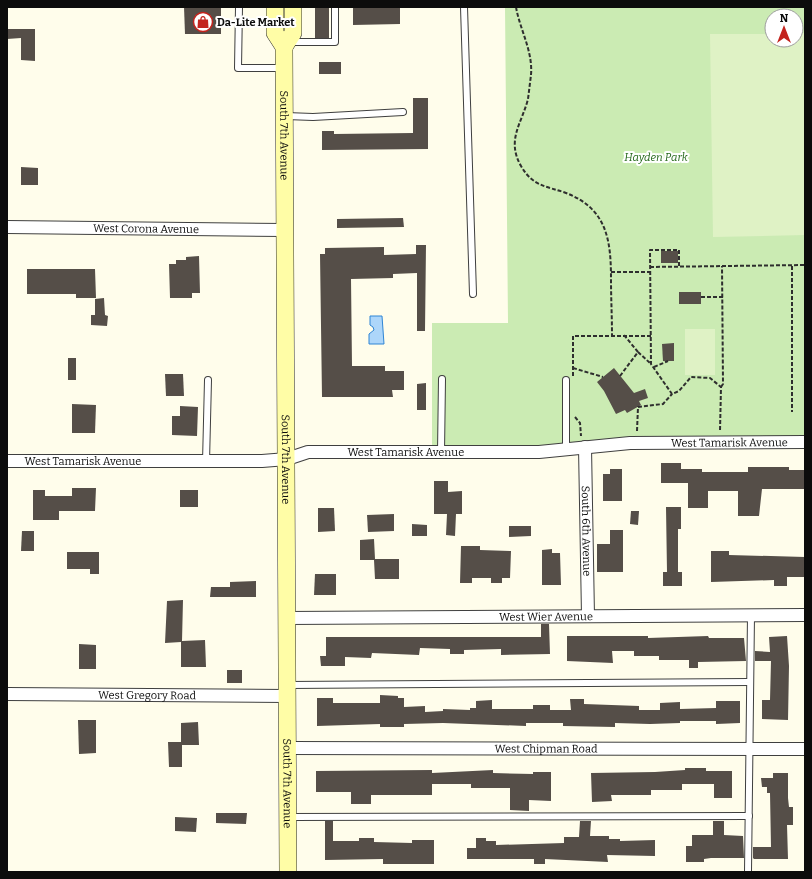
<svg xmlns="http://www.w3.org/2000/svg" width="812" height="879" viewBox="0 0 812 879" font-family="Bitter,serif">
<rect width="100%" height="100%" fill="#fffdeb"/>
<path fill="#cbebb3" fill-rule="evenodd" d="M 505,7 L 805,7 L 805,442 L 432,452 L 432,323 L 508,323 ZM 772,16 L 796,16 L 796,40 L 772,40 Z"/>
<g fill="#dff2c5">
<polygon points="796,33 805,33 805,235 713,237 710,34 772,34 772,40 796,40"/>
<rect x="685" y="329" width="30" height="46"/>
</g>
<polygon fill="#add6fa" stroke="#2f85d5" points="370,316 382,316 384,344 369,344 369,334 374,330 373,327 370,325"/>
<g fill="#554e48">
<polygon points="184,7 221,7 221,34 185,34"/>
<rect x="315" y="7" width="14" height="31"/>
<polygon points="353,7 400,7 400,24 353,25"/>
<polygon points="7,29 35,29 35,61 21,60 21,38 7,39"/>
<rect x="319" y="62" width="22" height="12"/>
<polygon points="413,98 428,98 428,149 322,150 322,131 334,131 334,134 413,133"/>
<polygon points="21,167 38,168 38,185 21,185"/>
<polygon points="403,218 404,227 337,228 337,219"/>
<polygon points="416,245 426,245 425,331 417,331 417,273 393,274 393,278 351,279 352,366 385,366 385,371 404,371 404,390 392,390 393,397 322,397 320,254 325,254 325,248 384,247 384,255 416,254"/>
<rect x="661" y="251" width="17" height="12"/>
<polygon points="199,256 200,293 192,293 192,298 170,298 169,264 176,264 176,260 186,260 186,257"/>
<polygon points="27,269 95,269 96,298 76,298 76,294 27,294"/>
<rect x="679" y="292" width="22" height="12"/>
<polygon points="104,298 105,315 108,316 107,326 91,325 91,315 95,315 95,299"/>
<polygon points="674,343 674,361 663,361 662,344"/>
<rect x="68" y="358" width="8" height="22"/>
<polygon points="614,368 634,393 645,389 648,398 639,401 641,405 627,413 625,410 616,414 604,391 597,382"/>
<polygon points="165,374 183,374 184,396 166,396"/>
<polygon points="426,383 426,410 417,410 417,384"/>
<polygon points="72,404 96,405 95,433 72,433"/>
<polygon points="180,406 198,407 197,436 172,435 172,416 180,416"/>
<polygon points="661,463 681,463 681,469 702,469 702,472 748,472 748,467 789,467 789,470 805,470 805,489 762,489 759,516 738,516 738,491 708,491 708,508 688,508 688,483 661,483"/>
<polygon points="610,469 622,469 622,501 603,501 603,474 610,474"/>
<polygon points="434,481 448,481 448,492 462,491 462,514 456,514 455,536 446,535 447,514 434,514"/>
<polygon points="72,488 96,488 95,511 59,511 59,520 33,520 33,490 45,490 45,496 72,496"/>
<rect x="180" y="490" width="18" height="17"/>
<polygon points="666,507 681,507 681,529 678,529 678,572 682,572 682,586 663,586 663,572 667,572"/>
<polygon points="318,508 334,508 335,531 318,532"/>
<polygon points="631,511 639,511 638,525 630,524"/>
<polygon points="394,514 394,531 368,532 367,515"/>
<polygon points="412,524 427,525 427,536 412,536"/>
<polygon points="509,526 531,526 531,536 509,537"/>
<polygon points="610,530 623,530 623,572 597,572 597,544 610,544"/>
<polygon points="22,531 34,531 34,551 21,551"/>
<polygon points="374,539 375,559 399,559 399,579 375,579 374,560 360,560 360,540"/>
<polygon points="461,546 480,546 480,550 511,551 510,578 502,578 502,583 491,583 491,578 472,578 472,583 460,583"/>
<polygon points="552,549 552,553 560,553 561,585 542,585 542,550"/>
<polygon points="711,551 729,551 729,555 805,557 805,577 787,577 787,586 774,586 774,580 711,582"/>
<polygon points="67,552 99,552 99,574 90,574 90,569 67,569"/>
<polygon points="315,574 336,574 336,595 314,595"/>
<polygon points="256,581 256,597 210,597 211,587 230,587 230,582"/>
<polygon points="183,600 182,641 205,640 206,667 181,667 181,642 165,643 167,601"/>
<polygon points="541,624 549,624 550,654 501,655 501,649 464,650 464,654 450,654 450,649 420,648 419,655 372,653 371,658 345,657 345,666 321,666 320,656 326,656 326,637 541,637"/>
<polygon points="567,636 648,636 648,638 708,636 709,638 744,638 746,661 698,662 698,668 689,668 689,660 659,660 659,656 634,656 634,651 612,651 613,663 567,661"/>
<polygon points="787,636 789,666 788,720 762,719 762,700 770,700 771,661 755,661 755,651 770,652 769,637"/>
<polygon points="79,644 96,645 96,669 79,669"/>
<rect x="227" y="670" width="15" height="13"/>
<polygon points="380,695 398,696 398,698 404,698 404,707 425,706 425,712 443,711 443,709 470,710 470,708 476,708 476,701 492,700 492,709 533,709 533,705 550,705 550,710 571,710 570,699 584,699 584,704 639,706 639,710 660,710 660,703 680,702 680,709 716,708 716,701 740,701 740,723 716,724 716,721 680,721 680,723 650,724 615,723 615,727 563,726 563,723 526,723 526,726 443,723 404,724 404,727 380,727 380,724 317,726 317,698 333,698 333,703 380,703"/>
<polygon points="78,720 96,720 96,753 79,754"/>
<polygon points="198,722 199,745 182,745 182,767 169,767 168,742 181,742 181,723"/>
<polygon points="685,768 706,768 706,771 732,771 732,798 714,798 714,784 682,784 682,790 651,790 651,795 611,795 612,801 592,802 591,773 655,772 685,770"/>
<polygon points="432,770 432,773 493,770 493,773 533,774 533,772 551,772 551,801 529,800 529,811 510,810 510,788 471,788 471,784 432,784 432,795 371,795 371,804 351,804 351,792 316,792 316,771"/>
<polygon points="773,773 788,773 788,798 789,807 793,807 793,825 787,825 788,859 754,859 753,858 753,847 771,847 770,793 767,793 767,787 762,787 761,778 773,778"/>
<polygon points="216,813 247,813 246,824 216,823"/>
<polygon points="175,817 197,818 196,832 175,831"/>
<polygon points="325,821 333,821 333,841 359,841 359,838 374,838 374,842 412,843 412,840 434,840 434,864 383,864 383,859 325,860"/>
<polygon points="580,821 591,821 590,836 609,836 609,839 620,839 620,841 655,840 655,856 607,855 608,862 545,859 545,864 534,864 534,859 467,859 467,848 476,848 476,838 486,838 486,841 496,841 496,845 564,843 564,837 579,837"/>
<polygon points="713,821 724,821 724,835 743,836 744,858 711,858 704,859 704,862 686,862 686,846 692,846 692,835 713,835"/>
</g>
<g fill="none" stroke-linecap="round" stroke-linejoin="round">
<defs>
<g id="lane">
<polyline points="239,7 238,68 282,68"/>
<polyline points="464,7 473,294"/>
<polyline points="289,42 335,42 335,7"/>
<polyline points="286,116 313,117 403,112"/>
<polyline points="566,449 566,380"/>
<polyline points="441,452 442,379"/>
<polyline points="206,462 208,380"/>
<polyline points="288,685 750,682"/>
<polyline points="288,817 749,816"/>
<polyline points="748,872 751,615"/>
</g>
<g id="street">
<path id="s1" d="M 7,227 L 285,230"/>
<path id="s2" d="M 585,447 L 588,616"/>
<path id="s3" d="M 7,461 L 262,461 L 287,459 L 308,452 L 539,452 L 630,443 L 805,442"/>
<path id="s4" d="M 286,618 L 805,615"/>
<path id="s5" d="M 7,694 L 287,696"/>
<path id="s6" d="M 287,748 L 805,749"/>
</g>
<g id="secondary">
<path id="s7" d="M 275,7 L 275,33 L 284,47 L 288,872"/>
<polyline points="284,47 293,33 293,7"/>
</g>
</defs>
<use href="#lane" stroke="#3f3f3f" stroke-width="8"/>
<use href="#street" stroke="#3f3f3f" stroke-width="14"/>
<use href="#secondary" stroke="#2e2e2e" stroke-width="18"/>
<g stroke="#2e2e2e" stroke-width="2" stroke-dasharray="4 2" stroke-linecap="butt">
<path d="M 516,7 C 520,30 533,51 531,75 C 530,83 529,91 528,99 C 522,123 506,140 521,166 C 533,187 547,186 566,193 C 608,209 611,242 611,280 C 611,298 612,317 612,335"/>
<polyline points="679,266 679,250 650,250 651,364 672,394 679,391 691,377 710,378 721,387 720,431"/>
<polyline points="792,266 792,412"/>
<polyline points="650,267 805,265"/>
<polyline points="611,272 651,272"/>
<polyline points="701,297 723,297"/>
<polyline points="638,352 651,364"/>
<polyline points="654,367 668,361"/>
<polyline points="573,368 603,377"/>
<polyline points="573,376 573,336 651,336"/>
<polyline points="620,376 638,352 624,335"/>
<polyline points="721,387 723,384 722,266"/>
<polyline points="575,417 580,423 581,436"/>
<polyline points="637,431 638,407 663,404 672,394"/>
</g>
<use href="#lane" stroke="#fff" stroke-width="6"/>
<use href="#street" stroke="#fff" stroke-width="12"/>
<use href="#secondary" stroke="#fffda6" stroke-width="17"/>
</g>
<defs>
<symbol id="shop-ring" viewBox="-11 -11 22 22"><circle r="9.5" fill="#fff" stroke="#c3231d" stroke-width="1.5"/><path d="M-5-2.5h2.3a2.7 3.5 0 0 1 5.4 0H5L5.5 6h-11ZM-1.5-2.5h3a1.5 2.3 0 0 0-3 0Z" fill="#c3231d"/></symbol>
</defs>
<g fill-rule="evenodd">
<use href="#shop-ring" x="192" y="11" width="22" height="22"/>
</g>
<g text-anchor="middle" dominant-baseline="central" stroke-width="4" stroke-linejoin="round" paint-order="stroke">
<g font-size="11" font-weight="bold" fill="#0c0c0c" stroke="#fff" text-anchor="start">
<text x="217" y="22">Da-Lite Market</text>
</g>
<g font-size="11" fill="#0c0c0c" stroke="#fff">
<text stroke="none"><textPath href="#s7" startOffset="131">South 7th Avenue</textPath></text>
<text stroke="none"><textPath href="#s1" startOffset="139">West Corona Avenue</textPath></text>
<text stroke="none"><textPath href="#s3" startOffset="724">West Tamarisk Avenue</textPath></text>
<text stroke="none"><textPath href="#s3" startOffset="400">West Tamarisk Avenue</textPath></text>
<text stroke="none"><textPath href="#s7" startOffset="455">South 7th Avenue</textPath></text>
<text stroke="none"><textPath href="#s3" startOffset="76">West Tamarisk Avenue</textPath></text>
<text stroke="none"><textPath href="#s2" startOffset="84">South 6th Avenue</textPath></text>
<text stroke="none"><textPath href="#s4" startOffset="260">West Wier Avenue</textPath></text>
<text stroke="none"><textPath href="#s5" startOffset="140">West Gregory Road</textPath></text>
<text stroke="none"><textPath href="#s6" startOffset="259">West Chipman Road</textPath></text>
<text stroke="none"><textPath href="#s7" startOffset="779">South 7th Avenue</textPath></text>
</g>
<g font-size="11" font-style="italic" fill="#236719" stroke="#fff">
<text x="656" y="157">Hayden Park</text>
</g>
</g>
<rect width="812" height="879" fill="none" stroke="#0c0c0c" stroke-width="16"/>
<g transform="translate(784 28)"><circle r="19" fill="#ffffff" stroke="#9e9e9e"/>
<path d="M0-3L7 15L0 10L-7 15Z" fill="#c3231d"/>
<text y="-6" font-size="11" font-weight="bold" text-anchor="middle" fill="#0c0c0c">N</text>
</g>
</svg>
